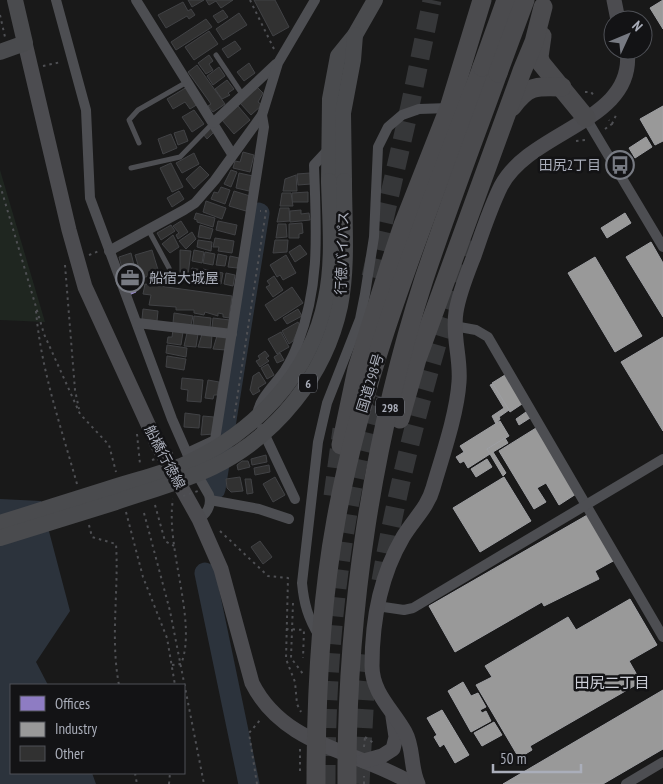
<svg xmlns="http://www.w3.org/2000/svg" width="663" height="784" viewBox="0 0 663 784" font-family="'PT Sans Narrow','Noto Sans JP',sans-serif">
<rect width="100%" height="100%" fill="#191919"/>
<polygon fill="#1f2620" points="0,170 45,322 0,320"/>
<polygon fill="#2c333c" points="0,499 41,501 70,611 36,662 48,685 11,685 11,773 92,773 96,784 0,784"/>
<polygon fill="#8e7cc3" stroke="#968bc0" points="135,270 139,282 133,284 136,292 129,295 122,275"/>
<g fill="#999" stroke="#9e9fa3">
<polygon points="663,0 663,29 650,8"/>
<polygon points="663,106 663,141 655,145 640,119"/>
<polygon points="646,137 652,147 635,158 629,148"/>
<polygon points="625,213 631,223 607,238 601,228"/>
<polygon points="651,242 663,263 663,317 626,257"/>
<polygon points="595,257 642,336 615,352 568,273"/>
<polygon points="663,337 663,431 621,362"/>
<polygon points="505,375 522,404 510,412 492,383"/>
<polygon points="493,384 509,410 499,417 500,419 496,424 492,416 504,408 490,385"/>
<polygon points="526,412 530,418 519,425 516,419"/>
<polygon points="500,421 509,436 487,449 490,454 468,468 464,461 460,463 456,457 464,452 460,446"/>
<polygon points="536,428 576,494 559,505 546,483 537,488 546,502 534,509 499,451"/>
<polygon points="505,438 508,443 493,452 506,473 503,476 487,449"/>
<polygon points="487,459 492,467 476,477 471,469"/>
<polygon points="504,477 531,521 480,552 453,508"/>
<polygon points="589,514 615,560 595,571 599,579 544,606 542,602 455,652 429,606"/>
<polygon points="630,599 657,645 629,661 641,682 530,746 532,750 519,758 476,685 492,677 485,666 568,617 576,630"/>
<polygon points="463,682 471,696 478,693 486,707 480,710 482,713 486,711 491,721 471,732 448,691"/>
<polygon points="663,690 663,749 603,784 503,784"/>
<polygon points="442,710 469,755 455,763 444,744 440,747 434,737 437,735 427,718"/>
<polygon points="494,722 502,735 482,746 474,733"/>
</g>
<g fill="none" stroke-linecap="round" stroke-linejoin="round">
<g stroke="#2c333c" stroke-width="21">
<polyline points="215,489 259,213"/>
<polyline points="205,573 249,784"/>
</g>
</g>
<g fill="#313131" stroke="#414245">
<polygon points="188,0 204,0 192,7"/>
<polygon points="206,0 233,0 221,8 216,1 209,5"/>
<polygon points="254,0 275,0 289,27 273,36"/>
<polygon points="183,2 188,11 191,9 195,15 189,19 187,16 166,28 158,15"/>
<polygon points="223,10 228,17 218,23 213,16"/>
<polygon points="239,13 247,25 223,40 216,29"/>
<polygon points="206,19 212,27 176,50 171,42"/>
<polygon points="209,31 218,44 194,60 185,47"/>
<polygon points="235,41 241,49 228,58 222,49"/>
<polygon points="209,55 213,61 209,64 213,70 206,74 198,63"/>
<polygon points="249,63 255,73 244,81 237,72"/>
<polygon points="197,65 225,104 213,112 208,106 211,104 188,72"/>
<polygon points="219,67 225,76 213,85 207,76"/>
<polygon points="227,80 234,89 228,93 230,95 222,99 215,89"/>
<polygon points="187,87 198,104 190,109 185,102 173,109 167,99"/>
<polygon points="257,87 263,93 258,102 262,105 251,115 240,103"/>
<polygon points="238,106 250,120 234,134 222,120"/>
<polygon points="194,110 204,124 192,132 182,117"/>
<polygon points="211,127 215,131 207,139 203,134"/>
<polygon points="184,130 188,141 178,145 174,133"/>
<polygon points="171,134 177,148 163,154 158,139"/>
<polygon points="243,152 254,155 250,172 233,168 235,161 240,162"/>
<polygon points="194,153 199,164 182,173 176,163"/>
<polygon points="171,163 183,187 172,192 160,168"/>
<polygon points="200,166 209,175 194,189 186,179"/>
<polygon points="231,170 237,172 231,187 224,184"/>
<polygon points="239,173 253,176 249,191 236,188"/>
<polygon points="310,173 311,184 298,185 297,174"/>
<polygon points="296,175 297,191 283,191 285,179"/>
<polygon points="221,187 230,190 225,204 211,199 214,192 218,193"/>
<polygon points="179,191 184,199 172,207 167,198"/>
<polygon points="234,191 250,196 246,211 229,206"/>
<polygon points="308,192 308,202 292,202 292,193"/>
<polygon points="282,193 291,193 293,206 280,206"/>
<polygon points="206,201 226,208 222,219 203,212"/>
<polygon points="280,208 289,208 290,221 277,222"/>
<polygon points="301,210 301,214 309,213 310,220 290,222 290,211"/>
<polygon points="196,213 215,218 213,227 197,222 197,220 194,219"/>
<polygon points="181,221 188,232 178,239 176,235 179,233 173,226"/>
<polygon points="218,221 237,225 235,235 216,230"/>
<polygon points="302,223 303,233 299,234 299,238 289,238 289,224"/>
<polygon points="278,224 286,224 287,237 276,238"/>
<polygon points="171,225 175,231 161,240 157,233"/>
<polygon points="200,225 213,229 210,239 198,237"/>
<polygon points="192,232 196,239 186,249 179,241"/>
<polygon points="173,235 179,247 170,253 162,244"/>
<polygon points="215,238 234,241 232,253 218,251 219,247 213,247"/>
<polygon points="198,240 212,242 211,251 197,247"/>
<polygon points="275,240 288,240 287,252 273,253"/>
<polygon points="300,245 307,254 295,262 289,252"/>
<polygon points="152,250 159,273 142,278 135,255"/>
<polygon points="180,250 191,251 188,275 180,274"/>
<polygon points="194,250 204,252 202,263 192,261"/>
<polygon points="205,252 215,254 213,265 203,263"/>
<polygon points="131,253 135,269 123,272 119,257"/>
<polygon points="218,254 227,256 225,266 216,265"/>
<polygon points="286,255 296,273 283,280 280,275 277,277 270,265"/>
<polygon points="230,256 239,258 237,268 228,267"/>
<polygon points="192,268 201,270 199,280 190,279"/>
<polygon points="203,269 212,271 210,282 201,280"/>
<polygon points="214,271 223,273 221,284 212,282"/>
<polygon points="226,273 235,275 233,286 224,284"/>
<polygon points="274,276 283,290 273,297 266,287 270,285 267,281"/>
<polygon points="145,284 232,296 229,318 223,317 223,314 218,313 218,316 205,312 204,315 194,313 194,310 176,310 176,307 149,305 151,295 143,294"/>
<polygon points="292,287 303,303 275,321 265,305"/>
<polygon points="143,309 158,311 157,321 142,319"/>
<polygon points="298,309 302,316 287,324 283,318"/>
<polygon points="174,313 193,316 191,325 173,323"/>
<polygon points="194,316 211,318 210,328 193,326"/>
<polygon points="213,318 230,320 229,330 212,328"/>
<polygon points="298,322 300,326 293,341 289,344 282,331"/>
<polygon points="173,330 183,332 181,345 167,343 168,337 172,337"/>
<polygon points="281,332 289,347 277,354 268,339"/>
<polygon points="187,333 198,334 196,347 184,346"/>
<polygon points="202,334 212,335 211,348 198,347"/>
<polygon points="217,336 227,337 226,350 213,349"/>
<polygon points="167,345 187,348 186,357 166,353"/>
<polygon points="265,351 269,356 266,358 269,361 260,367 256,361 260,359 258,356"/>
<polygon points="280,353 284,360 277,363 274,357"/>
<polygon points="167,356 186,359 184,370 166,367"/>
<polygon points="268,364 274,375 267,379 261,368"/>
<polygon points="259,372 266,383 258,388 260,391 253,395 250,390 253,376"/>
<polygon points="182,378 203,380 201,402 187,401 188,390 181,389"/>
<polygon points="208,380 219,382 217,395 214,395 213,399 205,398"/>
<polygon points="185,413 200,415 199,428 184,427"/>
<polygon points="203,416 214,417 213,434 201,435"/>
<polygon points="266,455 267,462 252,465 251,459"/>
<polygon points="242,461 248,461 250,467 238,470 237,465"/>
<polygon points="269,465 270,472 255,475 254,468"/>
<polygon points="240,477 243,491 231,492 227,488 226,479"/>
<polygon points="275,477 285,495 273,502 263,484"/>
<polygon points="245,479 251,479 253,493 247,494"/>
<polygon points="260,541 272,557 263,564 251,547"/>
</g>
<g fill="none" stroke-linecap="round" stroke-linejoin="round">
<g stroke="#363739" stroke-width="19" stroke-dasharray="19 9" stroke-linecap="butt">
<polyline points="371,277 410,106 432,0"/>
<polyline points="333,496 342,429"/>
<path d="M 381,581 C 401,464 433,352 469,240"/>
<path d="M 326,784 C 326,653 339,521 375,395"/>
<polyline points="360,784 365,692 369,655"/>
</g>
<g stroke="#4f5054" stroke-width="2" stroke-dasharray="2.5 4" stroke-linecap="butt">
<polyline points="250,0 274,49"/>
<polyline points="0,15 5,37"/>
<polyline points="43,66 61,62"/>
<polyline points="585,92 591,92 595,97"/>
<polyline points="612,124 617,113"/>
<polyline points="605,129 612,124 609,120"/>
<polyline points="576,141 586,140"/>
<polyline points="0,185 44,334 80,414 109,445 116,472"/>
<polyline points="89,255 99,251"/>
<polyline points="65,265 75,390 79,409"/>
<path d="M 36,311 C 41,370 61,427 77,484"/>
<polyline points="234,418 266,211 260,211"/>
<polyline points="137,434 140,464"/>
<polyline points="155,505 165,541 174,546"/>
<polyline points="126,512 143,577 167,638 175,685"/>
<polyline points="144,513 170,611 204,784"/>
<path d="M 89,525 L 92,537 L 116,544 C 119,591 110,638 119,685"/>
<polyline points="220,531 268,576 288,578 286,659 295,682 297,704 301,712"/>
<polyline points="293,603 291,658 303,674"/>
<polyline points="286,629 304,630 303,658"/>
<path d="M 172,665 L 181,664 C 198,623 165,547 173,499"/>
<polyline points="365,737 375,744"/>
<polyline points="364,747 365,737"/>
<polyline points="300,749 300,774"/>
<polyline points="135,773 137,784"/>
<polyline points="169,784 170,773"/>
<polyline points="257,784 249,733 261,719"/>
<polyline points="364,784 364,776"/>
</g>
<g stroke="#4d4e52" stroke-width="5">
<polyline points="216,55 242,94"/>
<polyline points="139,143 129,120 138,110 187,82"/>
<polyline points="131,168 180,157 213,123"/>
<polyline points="149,231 169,268"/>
</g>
<g stroke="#4d4e52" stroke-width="10">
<path d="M 56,0 L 86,110 L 90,198 L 172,419 L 193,467 L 209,495 C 212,506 207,513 199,519"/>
<polyline points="136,0 232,154"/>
<polyline points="586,118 663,247"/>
<polyline points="213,123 276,64"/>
<polyline points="109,251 184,210 195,203 215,180 262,115 278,63 315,0"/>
<polyline points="137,323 232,334"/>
<polyline points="454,326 476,330 488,337 663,637"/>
<path d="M 257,415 C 259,398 275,385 285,370 C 290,362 295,352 298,343 C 321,282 316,229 314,165 L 327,151"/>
<polyline points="262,429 295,499"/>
<polyline points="187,453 215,440 264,127 262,115"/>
<polyline points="210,500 259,509 289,519"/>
<polyline points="377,606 404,610 413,608 663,459"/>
<path d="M 319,636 C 308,618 304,604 302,583 L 318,442 L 327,403 L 360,319 L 365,294 L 374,237 L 378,147 L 388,127 L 402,115 L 419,109 L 449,108"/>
<polyline points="626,784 663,762"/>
</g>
<g stroke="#4c4c50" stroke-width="15">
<polyline points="614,0 618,20"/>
<path d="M 25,43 L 69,230 L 85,287 L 157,444 L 199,519 L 221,569 L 252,683 C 284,747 357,750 413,784"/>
<polyline points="364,761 382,756 393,749 396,737 393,717"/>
<path d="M 418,784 C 410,767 414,748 405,732 C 393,710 372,693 372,666 C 372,621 380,576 403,537 C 413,520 428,507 433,488 C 442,457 457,414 459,382 C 461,358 452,336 456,312 C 459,293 467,274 474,256 C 482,233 490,208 501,186 C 531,129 637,122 627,50"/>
</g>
<g stroke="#4a4b4e" stroke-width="16">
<polyline points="0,52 25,43 15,0"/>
<polyline points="329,181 330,99 338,56 355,35 375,0"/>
<polyline points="344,181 343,113 353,60 355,35"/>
</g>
<g stroke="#4b4b4e" stroke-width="19">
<polyline points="542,36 539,57 541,63 586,118"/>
<path d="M 512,107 C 528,85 536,86 562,87"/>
<polyline points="400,419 417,359 522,71 534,42 543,7"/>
<polyline points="341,445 357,369 389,267 403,225 449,108 482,0"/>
<path d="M 316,784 C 316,696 320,607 336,520 C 364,364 427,215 482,67"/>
<path d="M 347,784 C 346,614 372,441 424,279 C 447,210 473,142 498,73"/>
</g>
<g stroke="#4f5054" stroke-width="2" stroke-dasharray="2.5 4" stroke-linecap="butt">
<polyline points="152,460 176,452"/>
<polyline points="183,496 198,491"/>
</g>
<g stroke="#4a4b4e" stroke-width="16">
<path d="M 0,523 C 36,512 72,500 108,489 C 132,481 158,475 181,466 C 252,435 311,376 326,298 C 334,260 330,220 329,181"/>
<path d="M 0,538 C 39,526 77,514 116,502 C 148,491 182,482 213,467 C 276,436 325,376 340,306 C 348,265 344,222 344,181"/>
</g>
<g stroke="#4b4b4e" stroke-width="19">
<polyline points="482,67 506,0"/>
<polyline points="498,73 525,0"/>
</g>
</g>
<defs>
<symbol id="bus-ring" viewBox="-11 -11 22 22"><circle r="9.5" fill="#131315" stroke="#777a82" stroke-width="1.5"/><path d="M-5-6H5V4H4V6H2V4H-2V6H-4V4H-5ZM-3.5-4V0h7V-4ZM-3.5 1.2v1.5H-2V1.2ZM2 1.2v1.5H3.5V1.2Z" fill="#777a82"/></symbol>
<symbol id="office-ring" viewBox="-11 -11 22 22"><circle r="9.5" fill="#131315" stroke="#777a82" stroke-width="1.5"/><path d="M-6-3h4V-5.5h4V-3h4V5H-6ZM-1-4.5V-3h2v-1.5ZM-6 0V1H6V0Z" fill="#777a82"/></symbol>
</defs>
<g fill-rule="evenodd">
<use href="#bus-ring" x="604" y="149" width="32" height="32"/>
<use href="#office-ring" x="114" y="262" width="32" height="32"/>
</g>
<g text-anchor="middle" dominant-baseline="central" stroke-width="5" stroke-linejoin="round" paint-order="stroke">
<g fill="#131315" stroke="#7d8088" stroke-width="1">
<rect x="299" y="373.5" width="18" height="19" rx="4"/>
<rect x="376" y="397.5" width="28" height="19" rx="4"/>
</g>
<g font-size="12" font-weight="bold" fill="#aaaeba">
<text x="308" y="383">6</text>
<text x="390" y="407">298</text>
</g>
<g font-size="14" fill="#aaaeba" stroke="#131315" text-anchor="end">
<text x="601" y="165">田尻2丁目</text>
<text x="149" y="278" text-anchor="start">船宿大城屋</text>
</g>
<g font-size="14" fill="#aaaeba" stroke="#131315">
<text transform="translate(342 253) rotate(-88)">行徳バイパス</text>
<text transform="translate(370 383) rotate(-73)">国道298号</text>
<text transform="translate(165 457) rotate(62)">船橋行徳線</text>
</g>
<g font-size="15" fill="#cbcdd6" stroke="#131315">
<text x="612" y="682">田尻二丁目</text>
</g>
</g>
<rect x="10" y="684" width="175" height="90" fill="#131315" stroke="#4f5157"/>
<rect x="20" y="696" width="25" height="15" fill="#8e7cc3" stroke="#4f5157"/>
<text x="55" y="709" font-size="15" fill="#aaaeba">Offices</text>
<rect x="20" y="722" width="25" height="15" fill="#999999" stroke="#4f5157"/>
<text x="55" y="734" font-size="15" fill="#aaaeba">Industry</text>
<rect x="20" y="746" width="25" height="15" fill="#313131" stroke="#4f5157"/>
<text x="55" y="759" font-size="15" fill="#aaaeba">Other</text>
<g transform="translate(628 35) rotate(46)"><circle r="24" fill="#131315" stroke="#4f5157"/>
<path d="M0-4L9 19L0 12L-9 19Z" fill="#777a82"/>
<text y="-8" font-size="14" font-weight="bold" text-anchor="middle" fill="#aaaeba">N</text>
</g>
<path d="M493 764v8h88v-8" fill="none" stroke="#aaaeba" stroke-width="2.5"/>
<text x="500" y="764" font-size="15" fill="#aaaeba" stroke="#131315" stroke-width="4" paint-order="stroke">50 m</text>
</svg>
